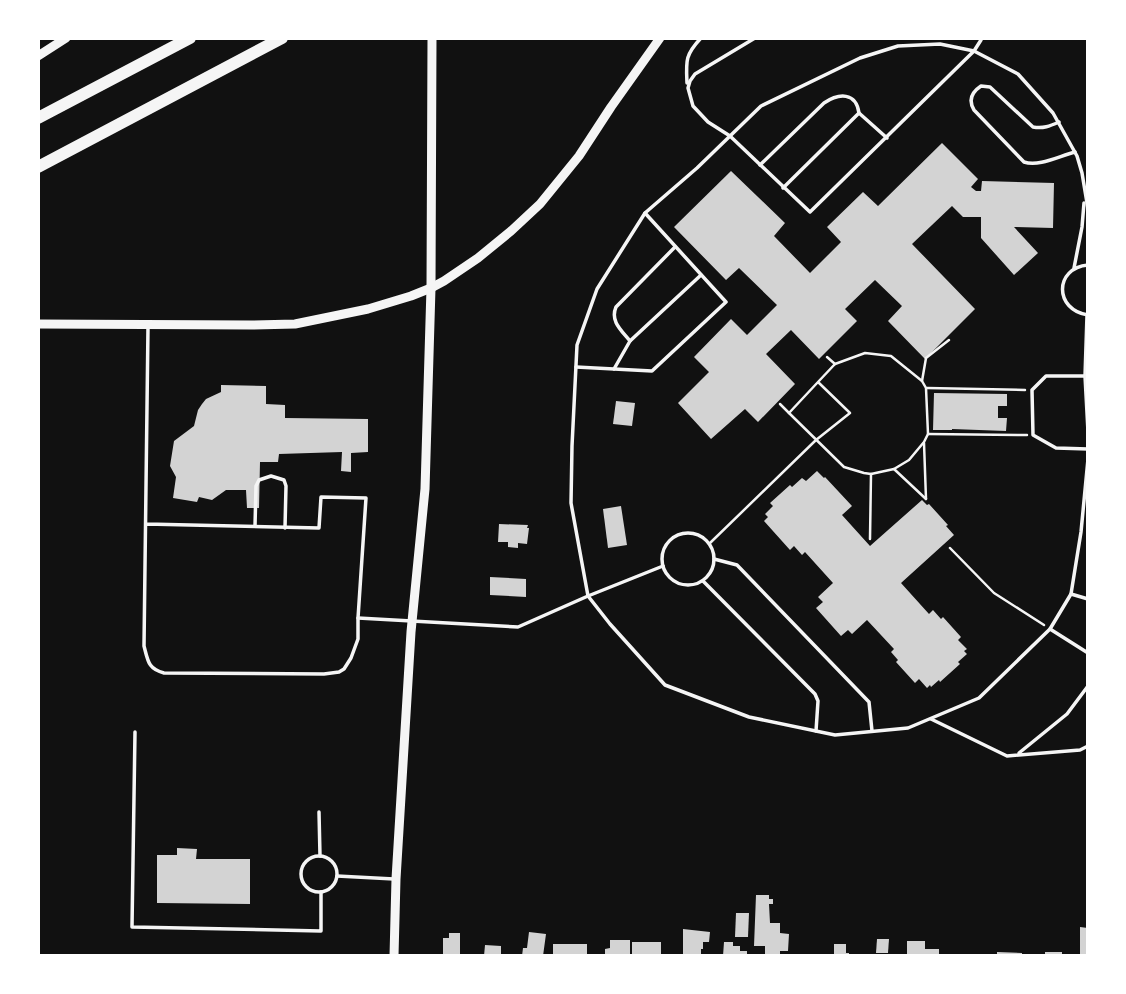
<svg xmlns="http://www.w3.org/2000/svg" width="1126" height="994" viewBox="0 0 1126 994" font-family="Lato,sans-serif">
<rect width="100%" height="100%" fill="#111"/>
<g fill="#d3d3d3">
<polygon points="942,143 978,179 971,187 976,191 981,191 982,181 1054,183 1053,228 1014,227 1038,253 1014,275 981,238 981,217 963,217 952,206 912,244 975,309 925,359 888,321 902,306 875,280 845,309 857,321 819,359 791,330 766,354 795,384 758,422 745,409 711,439 678,403 709,372 694,357 731,319 747,335 777,305 739,268 726,280 674,227 731,171 785,223 774,236 810,273 841,242 827,227 863,192 878,206"/>
<polygon points="221,385 266,386 266,404 285,405 285,418 368,419 368,452 351,453 351,472 341,471 342,452 279,454 278,462 260,462 259,508 247,508 246,490 226,490 212,500 199,497 197,502 173,498 176,477 170,466 174,441 194,426 198,410 202,404 206,399 221,392"/>
<polygon points="934,393 1007,394 1007,406 998,406 998,418 1007,418 1006,431 952,429 952,430 933,430"/>
<polygon points="616,401 635,403 632,426 613,424"/>
<polygon points="817,471 824,478 825,477 852,506 842,515 870,546 922,500 927,505 929,504 948,525 946,526 954,535 901,583 929,614 933,610 941,619 943,617 961,637 958,640 967,649 964,651 967,654 958,662 960,664 940,682 939,680 931,687 930,685 927,688 919,679 915,683 896,662 898,660 891,652 894,649 867,620 852,634 848,630 841,636 816,608 823,602 818,597 833,583 805,552 802,555 794,546 790,550 764,521 768,517 765,514 773,506 770,503 790,485 792,487 802,478 806,481"/>
<polygon points="621,506 627,545 608,548 603,509"/>
<polygon points="499,524 528,525 527,528 529,528 527,544 518,543 518,548 508,547 508,542 498,542"/>
<polygon points="490,577 526,579 526,597 490,595"/>
<polygon points="177,848 197,849 196,859 250,859 250,904 157,903 157,855 177,855"/>
<polygon points="756,895 769,895 769,899 773,899 773,904 769,904 770,923 780,923 780,933 789,934 788,951 780,951 780,956 765,956 765,946 754,946"/>
<polygon points="736,913 749,913 748,937 735,937"/>
<polygon points="1080,927 1088,928 1088,956 1080,956"/>
<polygon points="683,929 710,932 709,942 703,942 703,949 701,949 701,956 683,956"/>
<polygon points="529,932 546,934 543,956 522,956 523,948 527,948"/>
<polygon points="449,933 460,933 460,956 443,956 443,938 449,938"/>
<polygon points="877,939 889,939 888,953 876,953"/>
<polygon points="610,940 630,940 630,956 605,956 605,949 610,948"/>
<polygon points="907,941 925,941 925,949 939,949 939,956 907,956"/>
<rect x="632" y="942" width="29" height="14"/>
<polygon points="724,942 733,942 733,946 740,946 740,951 747,951 747,956 723,956"/>
<rect x="553" y="944" width="34" height="12"/>
<polygon points="834,944 846,944 846,953 849,953 849,956 834,956"/>
<polygon points="485,945 501,946 501,956 484,956"/>
<polygon points="997,952 1022,953 1022,956 997,956"/>
<rect x="1045" y="952" width="17" height="4"/>
</g>
<g fill="none" stroke-linecap="round" stroke-linejoin="round">
<g stroke="#f5f5f5" stroke-width="2.5">
<polyline points="827,357 835,364"/>
<polyline points="922,381 926,358 949,340"/>
<polyline points="927,388 1025,390"/>
<polyline points="780,404 789,413"/>
<polyline points="928,434 1027,435"/>
<polyline points="924,443 926,499"/>
<polyline points="894,469 926,499"/>
<polyline points="870,539 871,474"/>
<polyline points="709,544 816,440 850,413 818,382 789,413 844,467 864,473 871,474 894,469 909,460 924,442 928,434 926,388 922,381 891,356 865,353 835,364 818,382"/>
<polyline points="950,548 994,593 1044,625"/>
</g>
<g stroke="#f5f5f5" stroke-width="3.5">
<polyline points="755,38 695,74 690,81 688,88 693,106 708,122 730,136 810,212 974,51 981,40 980,38"/>
<path d="M 687,83 C 686,61 685,55 701,38"/>
<polyline points="859,113 887,138"/>
<path d="M 1059,122 C 1050,126 1043,129 1033,127 L 990,87 L 981,86 C 972,92 968,100 974,110 L 1024,162 C 1039,167 1059,156 1075,152"/>
<path d="M 760,165 L 824,103 C 839,93 856,92 859,113 L 783,188"/>
<polyline points="1088,209 1082,173 1077,156 1053,113 1018,74 974,51 940,44 898,46 860,58 761,106 697,168 645,213 597,289 577,345 572,446 571,503 588,596 610,624 665,685 749,717 835,735 908,728 979,698 1050,629 1071,594 1081,532 1088,459"/>
<path d="M 1088,265 C 1054,268 1054,310 1088,315"/>
<polyline points="1074,268 1082,227 1084,203"/>
<polyline points="1087,315 1085,376 1088,432"/>
<path d="M 630,341 C 621,330 610,321 616,307 L 675,247"/>
<polyline points="576,367 652,371 726,302 645,213"/>
<polyline points="614,369 630,341 701,275"/>
<polyline points="1088,376 1046,376 1032,390 1033,435 1056,448 1088,449"/>
<path d="M 146,524 L 319,528 L 321,497 L 366,498 L 358,618 L 358,639 L 351,658 L 344,669 L 339,672 L 324,674 L 164,673 C 148,669 148,661 144,646 L 148,327"/>
<polyline points="255,526 256,486 259,480 271,476 284,480 286,486 285,528"/>
<circle cx="688" cy="559" r="26"/>
<polyline points="714,559 737,565 869,702 872,731"/>
<polyline points="703,581 815,694 818,701 816,731"/>
<polyline points="1071,594 1088,599"/>
<polyline points="358,618 518,627 588,596 663,566"/>
<polyline points="1050,629 1088,653"/>
<polyline points="931,719 1007,756 1080,750 1088,746"/>
<polyline points="135,732 132,927 321,931 321,892"/>
<polyline points="1019,753 1067,714 1088,686"/>
<polyline points="319,812 320,856"/>
<circle cx="319" cy="874" r="18"/>
<polyline points="337,876 394,879"/>
</g>
<g stroke="#f5f5f5" stroke-width="9">
<polyline points="38,56 66,38"/>
<polyline points="38,324 251,325 295,324 368,309 411,296 431,288 444,281 478,258 511,231 540,204 579,156 611,107 660,38"/>
<polyline points="394,956 396,879 411,632 425,489 431,288 432,38"/>
</g>
<g stroke="#f5f5f5" stroke-width="12">
<polyline points="38,118 190,38"/>
<polyline points="38,167 282,38"/>
</g>
</g>
<rect width="1126" height="994" fill="none" stroke="#ffffff" stroke-width="80"/>
</svg>
